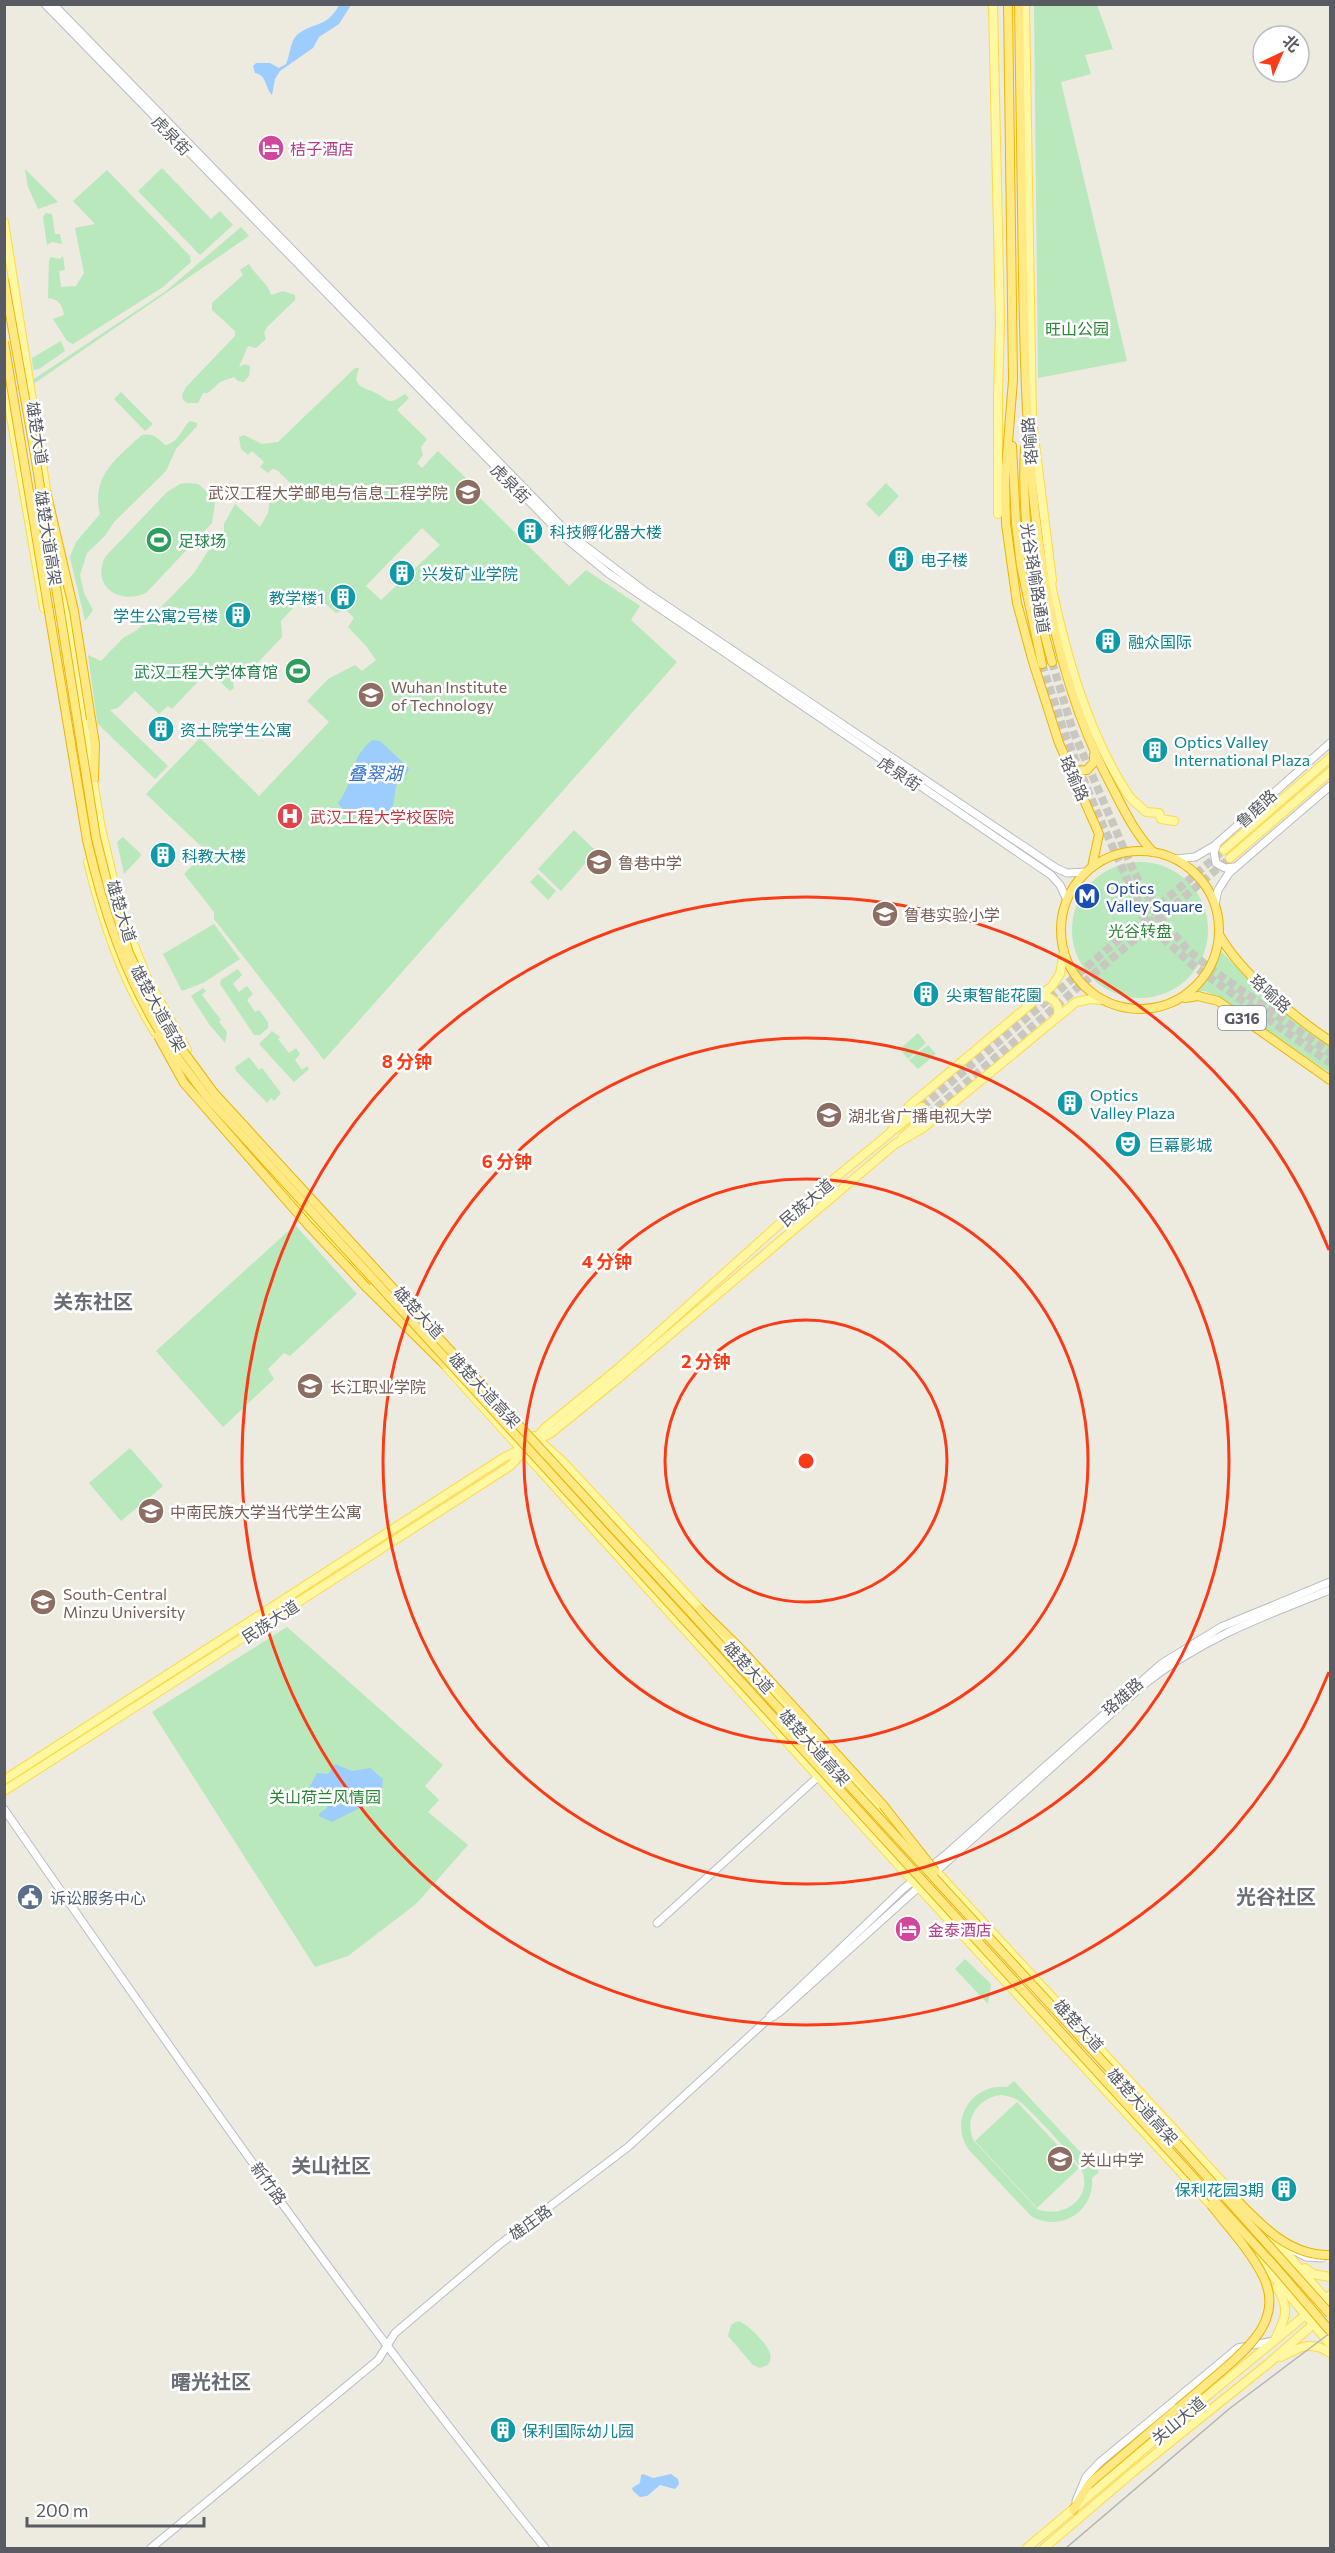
<svg xmlns="http://www.w3.org/2000/svg" width="1335" height="2553" viewBox="0 0 1335 2553" font-family="Commissioner,'Noto Sans SC',sans-serif">
<rect width="100%" height="100%" fill="#edebdf"/>
<g fill="#b8e8bb" fill-rule="evenodd">
<polygon points="1034,5 1097,5 1113,49 1085,55 1091,74 1061,82 1127,361 1038,378"/>
<polygon points="162,168 211,219 220,211 233,225 200,255 138,191"/>
<polygon points="25,169 58,202 38,209 28,187"/>
<path d="M 107,170 L 190,256 L 191,262 L 163,287 L 73,344 L 67,341 L 53,319 L 64,315 C 62,304 59,300 48,298 L 49,260 L 51,257 L 60,259 L 63,256 L 65,270 L 59,271 L 61,287 L 76,286 L 84,273 L 75,228 L 95,224 L 73,201 Z"/>
<polygon points="46,213 52,214 55,234 60,234 62,244 52,242 47,245 43,217"/>
<polygon points="241,227 249,236 29,387 28,383 166,291"/>
<path d="M 249,264 C 255,275 268,283 271,295 L 283,291 L 295,295 L 295,300 L 267,327 L 264,333 L 266,339 L 256,348 L 248,346 L 239,367 L 245,364 L 250,366 L 249,376 L 244,382 L 238,381 L 234,377 L 220,382 L 208,393 L 203,393 L 198,403 L 187,403 L 183,400 L 182,395 L 186,387 L 235,336 L 235,331 L 212,310 L 212,303 L 243,275 L 240,270 Z"/>
<polygon points="61,341 65,351 39,369 33,370 32,358"/>
<path d="M 355,368 L 359,368 L 356,379 L 359,385 C 364,389 370,390 376,393 C 392,402 387,405 405,394 L 409,398 L 397,410 L 427,439 L 421,447 L 423,455 L 417,463 L 422,468 L 438,451 L 474,486 L 477,495 L 569,586 L 586,570 L 640,606 L 631,620 L 677,662 L 324,1060 L 214,919 L 214,912 L 184,874 L 206,851 L 146,794 L 200,738 L 259,796 L 329,722 L 307,701 L 328,679 L 355,665 L 362,671 L 376,660 L 366,646 L 348,627 L 354,618 L 345,609 L 336,613 L 313,593 L 301,588 L 290,600 L 293,608 L 281,621 L 282,637 L 250,671 L 238,662 L 226,673 L 233,680 L 234,688 L 230,691 L 208,671 L 172,709 L 168,706 L 159,714 L 135,691 L 118,708 L 110,710 L 168,766 L 155,779 L 98,724 L 98,728 L 88,655 L 101,661 L 123,638 L 137,630 L 171,597 L 194,573 L 208,551 L 224,543 L 224,524 L 235,504 L 260,527 L 268,513 L 270,498 L 273,492 L 284,497 L 291,491 L 291,484 L 277,470 L 272,469 L 268,473 L 260,467 L 264,462 L 252,451 L 248,455 L 241,449 L 239,437 L 244,435 L 262,444 L 278,442 ZM 422,528 L 440,545 L 381,600 L 366,586 Z"/>
<polygon points="121,392 153,424 145,431 114,399"/>
<path d="M 190,421 L 197,423 L 197,426 L 176,449 L 166,471 L 114,522 L 105,536 L 87,553 L 80,575 L 84,593 L 93,610 L 85,621 L 70,557 L 76,542 L 100,514 C 91,477 115,459 142,435 C 152,433 157,437 165,445 C 179,443 181,429 190,421 Z"/>
<path d="M 189,483 L 198,484 L 212,496 L 215,504 L 212,523 L 146,593 C 120,605 91,587 105,557 L 167,492 L 180,484 Z"/>
<polygon points="886,483 899,496 879,517 866,504"/>
<polygon points="574,830 596,851 561,891 538,869"/>
<polygon points="123,837 141,854 140,857 124,874 117,842"/>
<circle cx="1140" cy="930" r="68"/>
<polygon points="538,874 556,891 548,900 530,882"/>
<polygon points="214,924 240,959 203,983 182,991 163,954"/>
<polygon points="1220,950 1244,975 1330,1046 1330,1073 1216,996 1204,991 1195,992 1209,976"/>
<polygon points="238,969 242,975 233,984 239,992 247,986 253,994 247,1000 255,1012 259,1010 268,1022 268,1028 260,1035 254,1035 220,984 221,980"/>
<polygon points="203,988 206,991 202,995 221,1020 219,1022 227,1032 225,1043 209,1024 191,996"/>
<polygon points="272,1031 280,1037 278,1039 289,1053 296,1048 300,1054 295,1060 302,1070 307,1066 309,1069 294,1082 259,1044"/>
<polygon points="918,1033 926,1043 908,1059 900,1049"/>
<polygon points="928,1045 936,1054 918,1069 909,1060"/>
<polygon points="249,1057 259,1070 262,1068 281,1093 274,1101 271,1098 267,1103 236,1071 235,1067"/>
<polygon points="295,1225 357,1294 290,1356 284,1353 268,1369 274,1379 223,1427 156,1351"/>
<polygon points="130,1448 163,1486 121,1521 89,1483"/>
<polygon points="287,1627 443,1765 425,1786 439,1800 428,1812 468,1845 416,1904 348,1956 315,1967 152,1712"/>
<polygon points="965,1959 991,1984 988,2004 955,1969"/>
<path d="M 1014,2081 L 1099,2172 L 1092,2178 C 1095,2211 1060,2233 1031,2216 L 969,2150 C 948,2120 972,2083 1007,2087 ZM 1001,2095 C 1008,2096 1013,2097 1019,2101 C 1030,2109 1079,2161 1083,2173 C 1091,2201 1061,2219 1037,2209 L 974,2141 C 963,2119 978,2098 1001,2095 Z"/>
<polygon points="1017,2102 1079,2168 1037,2208 975,2141"/>
<path d="M 738,2321 C 748,2324 765,2342 769,2351 C 772,2357 770,2361 768,2365 L 760,2368 L 753,2365 L 728,2336 L 731,2325 Z"/>
</g>
<g fill="#9dccff">
<path d="M 339,5 L 351,5 L 339,24 L 319,37 L 313,48 L 280,71 L 275,79 L 272,95 C 265,88 267,75 255,73 L 253,66 L 256,63 L 270,63 L 279,68 L 286,64 C 290,55 290,43 296,36 C 310,22 327,29 339,5 Z"/>
<path d="M 372,740 L 380,741 L 409,768 L 406,775 L 400,776 C 392,791 397,805 387,819 C 372,814 348,820 338,803 C 356,780 346,763 372,740 Z"/>
<polygon points="335,1764 352,1771 370,1768 383,1779 381,1797 332,1822 319,1816 319,1814 327,1808 327,1803 309,1788 317,1773 328,1774"/>
<polygon points="643,2474 653,2478 671,2474 678,2479 679,2484 675,2489 660,2485 647,2496 640,2497 633,2491 632,2488 640,2483 641,2475"/>
</g>
<g fill="none" stroke-linecap="round" stroke-linejoin="round">
<g stroke="#c8c7c0" stroke-width="8" stroke-dasharray="8 4" stroke-linecap="butt">
<polyline points="922,1107 1224,850"/>
<polyline points="928,1115 1230,858"/>
</g>
<g stroke="#c8c7c0" stroke-width="8" stroke-dasharray="8 4" stroke-linecap="butt">
<polyline points="1052,662 1073,731 1134,872 1159,916 1187,949 1207,966 1330,1053"/>
<polyline points="1042,664 1065,734 1096,810 1133,892 1147,916 1164,939 1195,967 1330,1063"/>
</g>
<defs>
<g id="secondary">
<polyline points="45,4 563,536 608,573 1051,875 1060,885 1067,900"/>
<polyline points="53,4 567,532 646,592 1056,868 1067,873 1086,872"/>
<polyline points="1217,844 1214,852 1216,863 1225,868 1234,867"/>
<polyline points="1176,859 1195,857 1214,846 1330,743"/>
<polyline points="1215,904 1218,890 1229,873 1330,786"/>
<path d="M 4,1809 C 178,2060 353,2311 545,2548"/>
<polyline points="657,1923 819,1776"/>
<polyline points="770,2016 903,1889 944,1856 1161,1664 1221,1627 1330,1582"/>
<polyline points="1285,2246 1306,2257 1322,2258"/>
<polyline points="1076,2501 1086,2477 1099,2463 1238,2348 1273,2341"/>
<path d="M 151,2548 L 378,2360 L 395,2333 L 499,2245 L 628,2147 L 766,2021 L 780,2012 L 1142,1686 C 1201,1639 1261,1617 1330,1590"/>
</g>
<g id="primary">
<polyline points="993,4 1000,321 998,395 998,514"/>
<path d="M 1025,4 L 1032,420 L 1052,580 L 1051,584 C 1066,655 1087,731 1127,793 C 1131,800 1140,806 1146,812 L 1159,813 L 1161,819 L 1174,821"/>
<polyline points="4,222 47,496"/>
<polyline points="4,376 44,608"/>
<polyline points="55,544 100,824 121,913 147,978 187,1050"/>
<polyline points="1224,850 1330,758"/>
<polyline points="1230,858 1330,772"/>
<path d="M 88,862 C 103,922 122,979 155,1032"/>
<path d="M 1040,997 L 1048,997 C 1056,1001 1061,1008 1057,1017"/>
<polyline points="180,1069 200,1096"/>
<polyline points="895,1129 922,1107"/>
<polyline points="903,1137 928,1115"/>
<polyline points="238,1138 393,1309"/>
<polyline points="442,1362 913,1881 1214,2208"/>
<polyline points="534,1436 563,1462 700,1609 713,1628 900,1832"/>
<polyline points="534,1442 551,1433 615,1381 895,1144 923,1128 1076,1002 1091,999 1103,1000"/>
<polyline points="4,1780 503,1458 523,1448"/>
<polyline points="4,1791 510,1466 546,1427 620,1367 785,1219 890,1133 909,1106 1052,986 1060,974 1064,951"/>
<polyline points="932,1867 1239,2200"/>
<polyline points="1272,2236 1330,2304"/>
<polyline points="1252,2251 1330,2344"/>
<polyline points="1305,2268 1313,2274 1330,2277"/>
<path d="M 1276,2337 C 1287,2316 1289,2308 1277,2287"/>
<path d="M 1281,2357 C 1299,2347 1312,2340 1330,2353"/>
<polyline points="1027,2548 1213,2391 1330,2295"/>
<polyline points="1044,2548 1133,2472 1269,2363 1317,2321"/>
</g>
<g id="highway">
<polyline points="1008,4 1013,380 1005,480 1006,524 1017,603 1033,662 1059,743 1099,834 1092,867"/>
<path d="M 1019,4 C 1020,95 1022,186 1023,277 C 1026,443 1031,634 1110,783 C 1123,808 1134,832 1153,852"/>
<polyline points="1012,446 1016,523 1021,566 1042,664"/>
<path d="M 1025,448 C 1021,522 1032,591 1052,662"/>
<polyline points="91,719 95,744 94,779"/>
<polyline points="1069,766 1076,771 1087,770 1094,762 1094,755"/>
<circle cx="1140" cy="930" r="79"/>
<path d="M 1220,936 C 1241,973 1294,1017 1330,1041"/>
<polyline points="1185,998 1198,996 1218,1001 1330,1080"/>
<polyline points="367,1288 445,1365"/>
<polyline points="700,1609 739,1647 883,1805"/>
<polyline points="1073,2510 1089,2484 1178,2408"/>
</g>
</defs>
<use href="#secondary" stroke="#babdc5" stroke-width="9"/>
<use href="#primary" stroke="#ffda46" stroke-width="10"/>
<use href="#highway" stroke="#ecb500" stroke-width="10"/>
<use href="#secondary" stroke="#fff" stroke-width="7"/>
<use href="#primary" stroke="#fff7a2" stroke-width="8"/>
<use href="#highway" stroke="#ffe984" stroke-width="8"/>
<polyline stroke="#b3b4b5" stroke-width="1.5" points="1066,2548 1229,2409 1330,2333"/>
<defs>
<g id="highway-bridge">
<polyline points="4,280 34,449 96,838 109,890 129,953 145,987 167,1029 214,1093 1139,2101 1330,2314"/>
<path d="M 4,342 L 87,840 C 103,909 125,977 163,1037 C 177,1058 192,1077 207,1097 L 1278,2270 L 1330,2331"/>
<polyline points="46,491 74,611 91,719"/>
<polyline points="158,1036 184,1083 308,1225 367,1288"/>
<polyline points="883,1805 935,1871"/>
<path d="M 1234,2197 C 1261,2225 1289,2256 1330,2255"/>
<path d="M 1178,2408 C 1194,2395 1209,2382 1224,2369 C 1253,2344 1283,2316 1263,2276 C 1250,2250 1229,2228 1211,2205"/>
</g>
</defs>
<use href="#highway-bridge" stroke="#ecb500" stroke-width="10" stroke-linecap="butt"/>
<use href="#highway-bridge" stroke="#ffe984" stroke-width="8"/>
</g>
<g fill="none" stroke="#fb3b17" stroke-width="3">
<circle cx="806" cy="1461" r="141"/>
<circle cx="806" cy="1461" r="282"/>
<circle cx="806" cy="1461" r="423"/>
<path d="M1329 1672A564 564 0 1 1 1329 1250"/>
</g>
<defs>
<symbol id="hotel-disc" viewBox="-11 -11 22 22"><circle r="9.5" fill="#d1479c" stroke="#fff"/><path d="M-6-4.5h1.5V1H6V5H4.5V3h-9V5H-6ZM-4 0a1.8 1.8 0 1 1 3.6 0ZM.5 0V-2.5h3Q6-2.5 6 0Z" fill="#fff"/></symbol>
<symbol id="school-disc" viewBox="-11 -11 22 22"><circle r="9.5" fill="#8d6e63" stroke="#fff"/><path d="M0-5L7-2L0 1L-7-2ZM-4 1L0 2.5L4 1V4Q0 6-4 4Z" fill="#fff"/></symbol>
<symbol id="building-disc" viewBox="-11 -11 22 22"><circle r="9.5" fill="#0f9aa8" stroke="#fff"/><path d="M-4-6H4V6H1V3H-1V6H-4ZM-2.5-4.3h1.7v1.8h-1.7ZM.8-4.3h1.7v1.8H.8ZM-2.5-1h1.7V.8h-1.7ZM.8-1h1.7V.8H.8Z" fill="#fff"/></symbol>
<symbol id="stadium-disc" viewBox="-11 -11 22 22"><circle r="9.5" fill="#2e9e5b" stroke="#fff"/><path d="M0-5a6.5 5 0 1 0 0 10a6.5 5 0 1 0 0-10ZM-3.5-1.8h7v3.6h-7Z" fill="#fff"/></symbol>
<symbol id="university-disc" viewBox="-11 -11 22 22"><circle r="9.5" fill="#8d6e63" stroke="#fff"/><path d="M0-5L7-2L0 1L-7-2ZM-4 1L0 2.5L4 1V4Q0 6-4 4Z" fill="#fff"/></symbol>
<symbol id="hospital-disc" viewBox="-11 -11 22 22"><circle r="9.5" fill="#e0444e" stroke="#fff"/><path d="M-5-5h3v3.5h4V-5h3V5h-3V1.5h-4V5h-3Z" fill="#fff"/></symbol>
<symbol id="metro-disc" viewBox="-11 -11 22 22"><circle r="9.5" fill="#1a4fb4" stroke="#fff"/><path d="M-5.5 5V-5H-3L0 0L3-5H5.5V5H3V-.5L0 4L-3-.5V5Z" fill="#fff"/></symbol>
<symbol id="theatre-disc" viewBox="-11 -11 22 22"><circle r="9.5" fill="#0f9aa8" stroke="#fff"/><path d="M-5-5.5Q0-4 5-5.5V0Q5 5 0 6Q-5 5-5 0ZM-3.3-2.5H-1v1.5H-3.3ZM1-2.5H3.3v1.5H1ZM-2.8 1Q0 5.5 2.8 1Z" fill="#fff"/></symbol>
<symbol id="civic-disc" viewBox="-11 -11 22 22"><circle r="9.5" fill="#5c6f8a" stroke="#fff"/><path d="M-.6-6.5H3V-4.5H.6V-3L4-1V1h2V6H-6V1h2V-1L-.6-3ZM-1.2 2.5V6h2.4V2.5Z" fill="#fff"/></symbol>
</defs>
<g fill-rule="evenodd">
<use href="#hotel-disc" x="256" y="133" width="30" height="30"/>
<use href="#school-disc" x="453" y="477" width="30" height="30"/>
<use href="#building-disc" x="515" y="516" width="30" height="30"/>
<use href="#stadium-disc" x="144" y="525" width="30" height="30"/>
<use href="#building-disc" x="886" y="544" width="30" height="30"/>
<use href="#building-disc" x="387" y="558" width="30" height="30"/>
<use href="#building-disc" x="328" y="582" width="30" height="30"/>
<use href="#building-disc" x="223" y="600" width="30" height="30"/>
<use href="#building-disc" x="1093" y="626" width="30" height="30"/>
<use href="#stadium-disc" x="283" y="656" width="30" height="30"/>
<use href="#university-disc" x="356" y="680" width="30" height="30"/>
<use href="#building-disc" x="146" y="714" width="30" height="30"/>
<use href="#building-disc" x="1140" y="735" width="30" height="30"/>
<use href="#hospital-disc" x="275" y="801" width="30" height="30"/>
<use href="#building-disc" x="148" y="840" width="30" height="30"/>
<use href="#school-disc" x="584" y="847" width="30" height="30"/>
<use href="#metro-disc" x="1072" y="881" width="30" height="30"/>
<use href="#school-disc" x="870" y="899" width="30" height="30"/>
<use href="#building-disc" x="911" y="979" width="30" height="30"/>
<use href="#building-disc" x="1055" y="1088" width="30" height="30"/>
<use href="#university-disc" x="814" y="1100" width="30" height="30"/>
<use href="#theatre-disc" x="1113" y="1129" width="30" height="30"/>
<use href="#university-disc" x="295" y="1371" width="30" height="30"/>
<use href="#university-disc" x="136" y="1496" width="30" height="30"/>
<use href="#university-disc" x="28" y="1587" width="30" height="30"/>
<use href="#civic-disc" x="15" y="1882" width="30" height="30"/>
<use href="#hotel-disc" x="893" y="1914" width="30" height="30"/>
<use href="#school-disc" x="1045" y="2144" width="30" height="30"/>
<use href="#building-disc" x="1269" y="2174" width="30" height="30"/>
<use href="#building-disc" x="488" y="2415" width="30" height="30"/>
</g>
<g text-anchor="middle" dominant-baseline="central" stroke-width="5" stroke-linejoin="round" paint-order="stroke">
<rect fill="#fff" stroke="#8a8c91" stroke-width="1.5" x="1218" y="1006" width="48" height="24" rx="4.5"/>
<g font-size="15" font-weight="bold" fill="#585b62">
<text x="1242" y="1018">G316</text>
</g>
<g font-size="16" fill="#585b62" stroke="#fff">
<text transform="translate(172 135) rotate(46)">虎泉街</text>
<text transform="translate(38 433) rotate(81)">雄楚大道</text>
<text transform="translate(1029 441) rotate(-95)">珞喻路</text>
<text transform="translate(511 483) rotate(45)">虎泉街</text>
<text transform="translate(49 538) rotate(81)">雄楚大道高架</text>
<text transform="translate(1036 578) rotate(81)">光谷珞喻路通道</text>
<text transform="translate(900 773) rotate(34)">虎泉街</text>
<text transform="translate(1075 778) rotate(66)">珞瑜路</text>
<text transform="translate(1256 808) rotate(-42)">鲁磨路</text>
<text transform="translate(122 911) rotate(73)">雄楚大道</text>
<text transform="translate(1271 993) rotate(42)">珞喻路</text>
<text transform="translate(159 1008) rotate(61)">雄楚大道高架</text>
<text transform="translate(806 1202) rotate(-40)">民族大道</text>
<text transform="translate(419 1312) rotate(47)">雄楚大道</text>
<text transform="translate(485 1390) rotate(47)">雄楚大道高架</text>
<text transform="translate(270 1621) rotate(-33)">民族大道</text>
<text transform="translate(749 1667) rotate(47)">雄楚大道</text>
<text transform="translate(1122 1696) rotate(-41)">珞雄路</text>
<text transform="translate(815 1747) rotate(48)">雄楚大道高架</text>
<text transform="translate(1079 2025) rotate(47)">雄楚大道</text>
<text transform="translate(1143 2106) rotate(48)">雄楚大道高架</text>
<text transform="translate(269 2183) rotate(54)">新竹路</text>
<text transform="translate(530 2222) rotate(-36)">雄庄路</text>
<text transform="translate(1178 2420) rotate(-40)">关山大道</text>
</g>
<g font-size="16" fill="#b23c85" stroke="#fff" text-anchor="start">
<text x="290" y="148">桔子酒店</text>
<text x="928" y="1929">金泰酒店</text>
</g>
<g font-size="16" fill="#2c8637" stroke="#fff">
<text x="1077" y="328">旺山公园</text>
<text x="1140" y="930">光谷转盘</text>
<text x="325" y="1796">关山荷兰风情园</text>
</g>
<g font-size="16" fill="#785e54" stroke="#fff" text-anchor="start">
<text x="448" y="492" text-anchor="end">武汉工程大学邮电与信息工程学院</text>
<text x="391" y="686">Wuhan Institute<tspan x="391" dy="18">of Technology</tspan></text>
<text x="618" y="862">鲁巷中学</text>
<text x="904" y="914">鲁巷实验小学</text>
<text x="848" y="1115">湖北省广播电视大学</text>
<text x="330" y="1386">长江职业学院</text>
<text x="170" y="1511">中南民族大学当代学生公寓</text>
<text x="63" y="1593">South-Central<tspan x="63" dy="18">Minzu University</tspan></text>
<text x="1080" y="2159">关山中学</text>
</g>
<g font-size="16" fill="#0d838f" stroke="#fff" text-anchor="start">
<text x="550" y="531">科技孵化器大楼</text>
<text x="920" y="559">电子楼</text>
<text x="422" y="573">兴发矿业学院</text>
<text x="324" y="597" text-anchor="end">教学楼1</text>
<text x="218" y="615" text-anchor="end">学生公寓2号楼</text>
<text x="1128" y="641">融众国际</text>
<text x="180" y="729">资土院学生公寓</text>
<text x="1174" y="741">Optics Valley<tspan x="1174" dy="18">International Plaza</tspan></text>
<text x="182" y="855">科教大楼</text>
<text x="946" y="994">尖東智能花園</text>
<text x="1090" y="1094">Optics<tspan x="1090" dy="18">Valley Plaza</tspan></text>
<text x="1148" y="1144">巨幕影城</text>
<text x="1264" y="2189" text-anchor="end">保利花园3期</text>
<text x="522" y="2430">保利国际幼儿园</text>
</g>
<g font-size="16" fill="#27864d" stroke="#fff" text-anchor="start">
<text x="178" y="540">足球场</text>
<text x="278" y="671" text-anchor="end">武汉工程大学体育馆</text>
</g>
<g font-size="16" fill="#be3a42" stroke="#fff" text-anchor="start">
<text x="310" y="816">武汉工程大学校医院</text>
</g>
<g font-size="16" fill="#164399" stroke="#fff" text-anchor="start">
<text x="1106" y="887">Optics<tspan x="1106" dy="18">Valley Square</tspan></text>
</g>
<g font-size="16" fill="#4e5e75" stroke="#fff" text-anchor="start">
<text x="50" y="1897">诉讼服务中心</text>
</g>
<g font-size="18" font-style="italic" fill="#3372ce" stroke="#fff">
<text x="375" y="773">叠翠湖</text>
</g>
<g font-size="20" font-weight="bold" fill="#696d74" stroke="#fff">
<text x="93" y="1301">关东社区</text>
<text x="1276" y="1896">光谷社区</text>
<text x="331" y="2165">关山社区</text>
<text x="211" y="2381">曙光社区</text>
</g>
</g>
<circle cx="806" cy="1461" r="9" fill="#fb3b17" stroke="#fff" stroke-width="3"/>
<g font-size="18" text-anchor="middle" font-weight="bold" fill="#fb3b17" stroke="#fff" stroke-width="5" stroke-linejoin="round" paint-order="stroke">
<text x="407" y="1068">8 分钟</text>
<text x="507" y="1168">6 分钟</text>
<text x="607" y="1268">4 分钟</text>
<text x="706" y="1368">2 分钟</text>
</g>
<rect width="1335" height="2553" fill="none" stroke="#585b62" stroke-width="12"/>
<g transform="translate(1281 54) rotate(44)"><circle r="28" fill="#ffffff" stroke="#bcbdc0" stroke-width="1.5"/>
<path d="M0-4.5L10 22L0 15L-10 22Z" fill="#fb3b17"/>
<text y="-9" font-size="16" font-weight="bold" text-anchor="middle" fill="#585b62">北</text>
</g>
<path d="M27 2517v9h177v-9" fill="none" stroke="#585b62" stroke-width="3"/>
<text x="36" y="2517" font-size="18" fill="#585b62" stroke="#ffffff" stroke-width="4.5" paint-order="stroke">200 m</text>
</svg>
